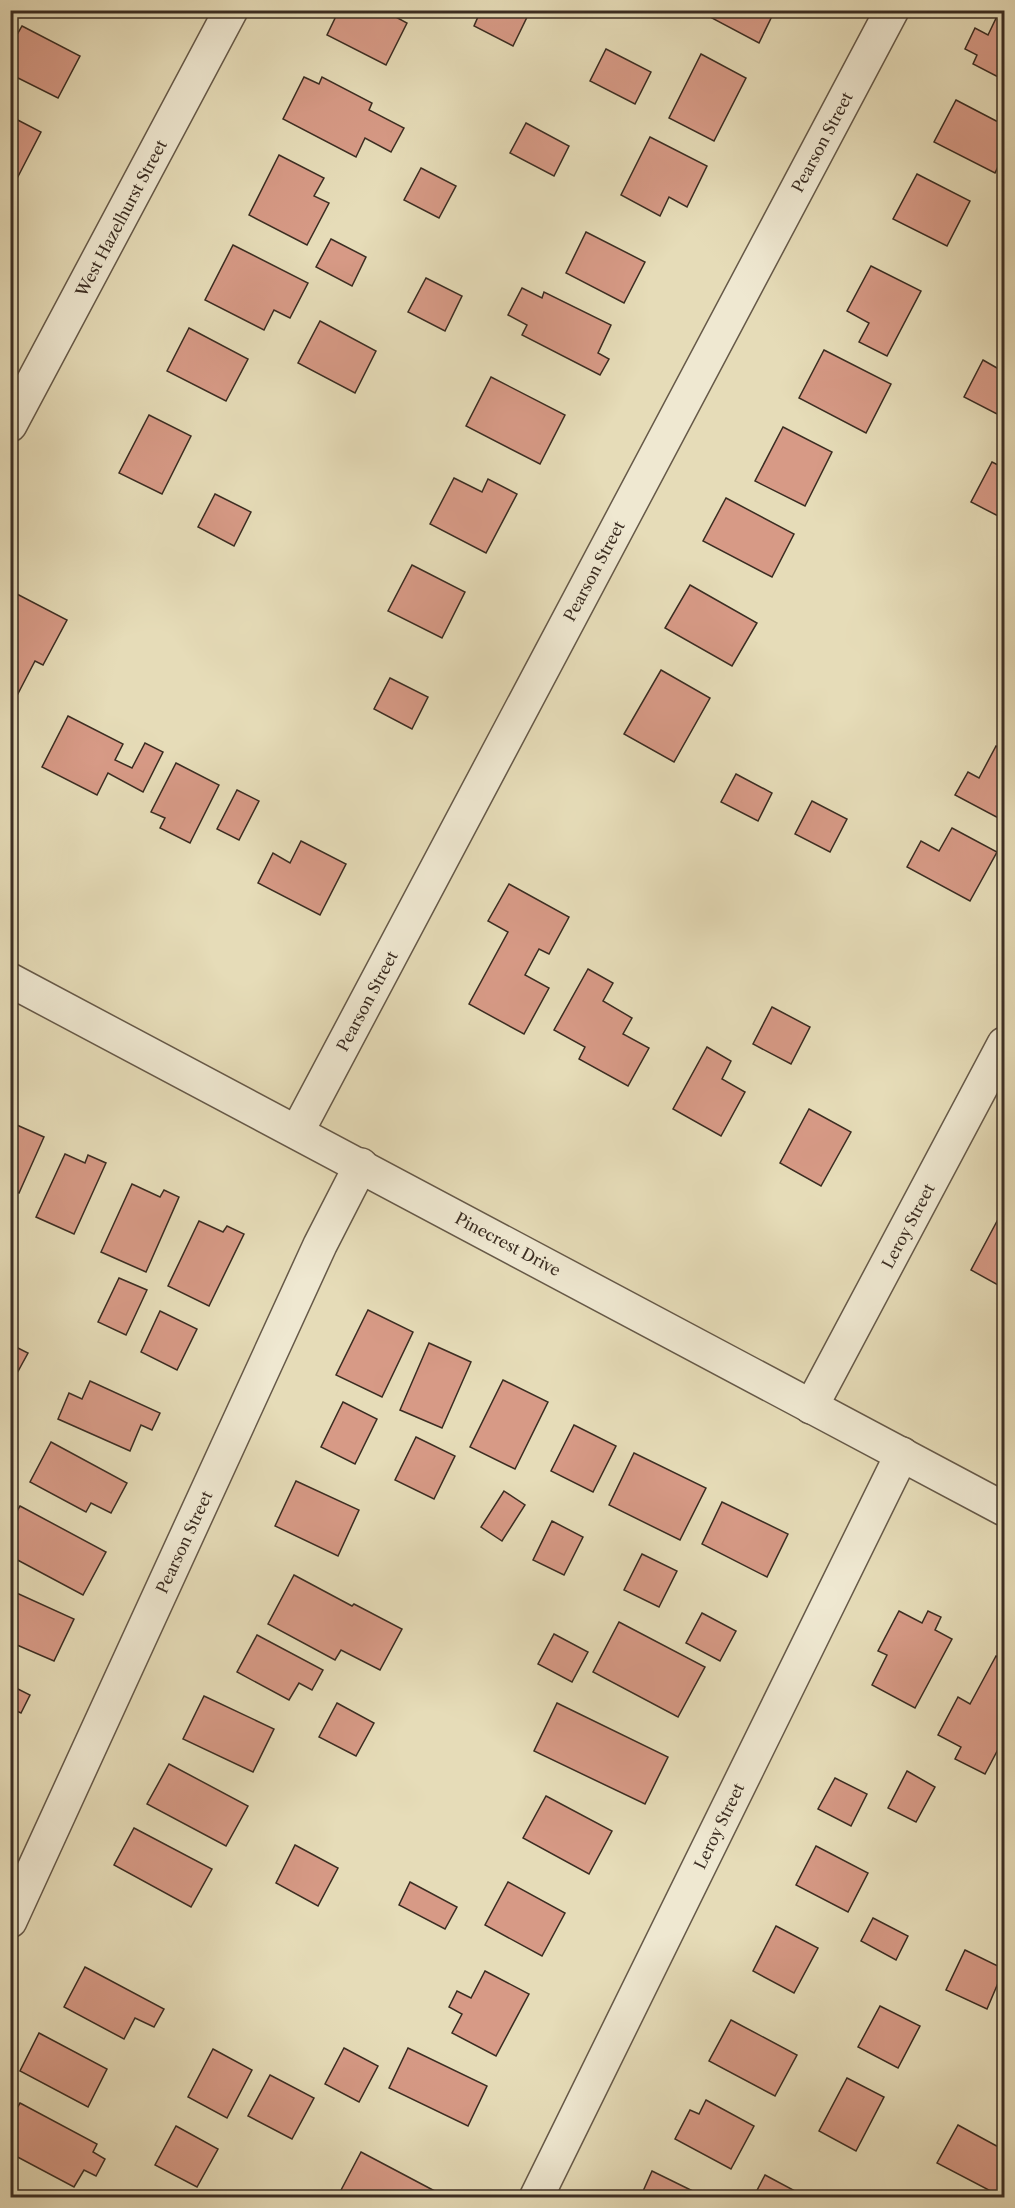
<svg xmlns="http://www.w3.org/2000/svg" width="1015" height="2208" viewBox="0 0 1015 2208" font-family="'Libre Caslon Text',serif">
<rect width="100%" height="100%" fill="#e6dcb8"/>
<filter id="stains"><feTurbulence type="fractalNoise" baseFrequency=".00333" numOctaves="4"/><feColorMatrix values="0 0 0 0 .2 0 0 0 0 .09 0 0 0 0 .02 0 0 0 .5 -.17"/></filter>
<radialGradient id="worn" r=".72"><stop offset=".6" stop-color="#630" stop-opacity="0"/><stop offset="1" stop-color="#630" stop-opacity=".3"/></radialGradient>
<g fill="#d79a86" stroke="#3b2d22" stroke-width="1.5">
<polygon points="339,10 383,10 407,23 386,65 327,35"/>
<polygon points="481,10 528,10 530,11 513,46 474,26"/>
<polygon points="710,10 775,10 759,43 708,16"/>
<polygon points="1000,10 1004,10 1004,80 973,64 977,55 965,49 975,28 988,35"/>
<polygon points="22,26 80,56 58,98 10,74 10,47"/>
<polygon points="606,49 651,72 635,104 590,81"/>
<polygon points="701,54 746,78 714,141 669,118"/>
<polygon points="304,77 319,84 322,77 372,103 369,110 404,128 391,152 365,138 356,157 283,119"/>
<polygon points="956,100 1004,125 1004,154 995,173 934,142"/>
<polygon points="10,116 41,132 10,192"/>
<polygon points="526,123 569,146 554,176 510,153"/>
<polygon points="650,137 707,166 687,207 669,197 660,216 621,195"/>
<polygon points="279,155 324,178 314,196 329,203 307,245 249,215"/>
<polygon points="421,168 456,186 439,218 404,200"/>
<polygon points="917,174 970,201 947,246 893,219"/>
<polygon points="586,232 645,262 624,303 566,273"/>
<polygon points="331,239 366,257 352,286 316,267"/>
<polygon points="233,245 308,283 290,318 274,310 264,330 205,300"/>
<polygon points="871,266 921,291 887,356 859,342 869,323 847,311"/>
<polygon points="426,278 462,296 445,331 408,312"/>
<polygon points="522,288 542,298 544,292 611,325 598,353 609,359 600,375 522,335 527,325 508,315"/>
<polygon points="320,321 376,351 355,393 298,363"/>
<polygon points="189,328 248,359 226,401 167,371"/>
<polygon points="824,350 891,384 866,433 799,398"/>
<polygon points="983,360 1004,372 1004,399 997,414 964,397"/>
<polygon points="491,377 565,415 540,464 466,426"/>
<polygon points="149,415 191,436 162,494 119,473"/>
<polygon points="783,427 832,452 805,506 755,481"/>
<polygon points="992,462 1004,468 1004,519 971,502"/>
<polygon points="454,478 482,492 488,479 517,494 486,553 430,524"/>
<polygon points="215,494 251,512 234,546 198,527"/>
<polygon points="726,498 794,534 772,577 703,541"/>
<polygon points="412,565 465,592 442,638 388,611"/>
<polygon points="690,585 757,623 732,666 665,628"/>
<polygon points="15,593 67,620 43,665 35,661 10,709 10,601"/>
<polygon points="661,670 710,698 674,762 624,734"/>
<polygon points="390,678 428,697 412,729 374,709"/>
<polygon points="68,716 123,744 115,760 132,768 145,743 163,752 143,792 108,773 97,795 42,767"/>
<polygon points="996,746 1004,751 1004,821 955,795 968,772 979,778"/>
<polygon points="176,763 219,785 190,843 160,828 165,818 151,812"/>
<polygon points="736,774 772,793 758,821 721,802"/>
<polygon points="237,790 259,801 239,840 217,829"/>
<polygon points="812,801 847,819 830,852 795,834"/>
<polygon points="952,828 997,852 970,901 907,867 921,841 939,851"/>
<polygon points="301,841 346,864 320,915 258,883 273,853 290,863"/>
<polygon points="509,884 569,917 549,954 539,949 525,975 549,988 524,1034 469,1004 508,932 488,921"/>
<polygon points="588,969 613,983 603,1001 632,1018 623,1034 649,1048 628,1086 579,1059 585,1047 554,1030"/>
<polygon points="772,1007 810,1027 791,1064 753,1044"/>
<polygon points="707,1047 731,1061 722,1079 745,1092 721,1136 673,1109"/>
<polygon points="809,1109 851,1132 821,1186 780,1163"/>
<polygon points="10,1122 44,1137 19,1193 10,1189"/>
<polygon points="65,1154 85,1163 88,1155 106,1163 74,1234 36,1217"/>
<polygon points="132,1184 160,1197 164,1190 179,1197 146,1272 101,1252"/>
<polygon points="1004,1208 1004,1277 1003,1276 998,1285 971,1270"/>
<polygon points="199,1221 223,1232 227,1226 244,1234 209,1306 168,1286"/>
<polygon points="119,1278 147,1290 126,1335 98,1322"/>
<polygon points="368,1310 413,1332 382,1397 336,1375"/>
<polygon points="160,1311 197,1329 177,1370 141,1352"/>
<polygon points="429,1343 471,1362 442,1428 400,1410"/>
<polygon points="10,1344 28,1353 10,1386"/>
<polygon points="503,1380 548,1402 515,1469 470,1447"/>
<polygon points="90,1381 160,1413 152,1430 141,1425 130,1451 58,1419 69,1393 82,1399"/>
<polygon points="343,1402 377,1419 355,1464 321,1447"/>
<polygon points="574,1425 616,1446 593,1492 551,1471"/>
<polygon points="416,1437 455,1456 434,1499 395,1480"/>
<polygon points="51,1442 127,1483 111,1513 91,1503 86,1512 30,1482"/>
<polygon points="634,1453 706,1488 680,1540 609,1505"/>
<polygon points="296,1481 359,1510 338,1556 275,1526"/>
<polygon points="504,1491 525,1505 502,1541 481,1527"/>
<polygon points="722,1502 788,1534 767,1577 702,1544"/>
<polygon points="20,1506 106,1552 83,1595 10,1556 10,1524"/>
<polygon points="552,1521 583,1537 564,1575 533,1560"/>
<polygon points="642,1554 677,1571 659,1607 624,1590"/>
<polygon points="294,1575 352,1606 354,1604 402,1629 380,1670 341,1650 335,1660 268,1624"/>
<polygon points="10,1590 74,1619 54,1661 10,1642"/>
<polygon points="899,1611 922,1623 928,1611 941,1617 935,1630 952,1639 915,1708 872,1685 887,1655 878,1651"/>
<polygon points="702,1613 736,1631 720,1661 686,1643"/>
<polygon points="619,1622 705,1667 678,1717 593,1672"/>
<polygon points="554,1634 588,1652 572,1682 538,1664"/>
<polygon points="257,1635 323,1670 312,1690 299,1683 289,1700 237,1672"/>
<polygon points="996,1656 1004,1661 1004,1738 985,1774 955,1759 961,1747 938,1735 958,1697 970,1704"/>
<polygon points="10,1685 30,1695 21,1713 10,1708"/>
<polygon points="204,1696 274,1729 253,1772 183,1739"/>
<polygon points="337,1703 374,1723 356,1756 319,1737"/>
<polygon points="557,1703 668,1757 645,1804 534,1751"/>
<polygon points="169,1764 248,1806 226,1846 147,1804"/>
<polygon points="907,1771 935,1787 916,1822 888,1808"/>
<polygon points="835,1778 867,1794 851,1826 818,1809"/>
<polygon points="546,1796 612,1831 589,1874 523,1838"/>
<polygon points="134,1828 212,1869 191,1907 114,1865"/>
<polygon points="295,1845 338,1868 318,1906 276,1883"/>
<polygon points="816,1846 868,1873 848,1912 796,1885"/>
<polygon points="410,1882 457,1907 445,1929 399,1905"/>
<polygon points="508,1882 565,1913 542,1956 485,1925"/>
<polygon points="873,1918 908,1936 896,1960 861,1941"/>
<polygon points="776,1926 818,1948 794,1993 753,1971"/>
<polygon points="965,1950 1004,1969 987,2009 946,1990"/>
<polygon points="85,1967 164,2009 154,2027 135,2018 124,2039 64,2007"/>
<polygon points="485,1971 529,1994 496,2056 452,2033 462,2014 449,2007 457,1991 471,1998"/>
<polygon points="880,2006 920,2026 898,2068 858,2047"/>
<polygon points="731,2020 797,2055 775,2096 709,2061"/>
<polygon points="39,2033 107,2069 88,2107 20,2071"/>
<polygon points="344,2048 378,2066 359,2102 325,2084"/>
<polygon points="408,2048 487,2086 468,2126 389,2088"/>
<polygon points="213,2049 252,2070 227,2118 188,2097"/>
<polygon points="270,2075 314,2098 292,2139 248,2116"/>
<polygon points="847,2078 884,2097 856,2151 819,2131"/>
<polygon points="706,2100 754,2126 731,2169 675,2139 690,2110 699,2114"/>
<polygon points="20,2103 97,2144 93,2152 105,2159 96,2176 84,2170 74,2187 10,2153 10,2120"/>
<polygon points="958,2125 1004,2150 1004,2198 937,2163"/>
<polygon points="176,2126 218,2149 197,2187 155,2165"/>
<polygon points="361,2152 448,2198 345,2198 339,2194"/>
<polygon points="652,2171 705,2197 705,2198 640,2198"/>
<polygon points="765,2175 797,2192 794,2198 753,2198"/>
</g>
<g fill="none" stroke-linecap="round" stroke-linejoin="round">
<defs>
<g id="minor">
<polyline points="10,425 231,10"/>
<polyline points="10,980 1004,1509"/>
<polyline points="297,1132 892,10"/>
<polyline points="811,1407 1004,1044"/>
<polyline points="10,1921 320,1245 361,1165"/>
<polyline points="536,2198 902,1454"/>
</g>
</defs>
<use href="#minor" stroke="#665948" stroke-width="36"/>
<use href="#minor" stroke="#efe8d1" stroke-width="33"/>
</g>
<g text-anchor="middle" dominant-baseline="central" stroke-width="4.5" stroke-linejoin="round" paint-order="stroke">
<g font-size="16" fill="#3b2d22" stroke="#efe8d1">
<text transform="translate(822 142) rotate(-62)">Pearson Street</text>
<text transform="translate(121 218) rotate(-62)">West Hazelhurst Street</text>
<text transform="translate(594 571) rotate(-62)">Pearson Street</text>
<text transform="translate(367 1001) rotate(-62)">Pearson Street</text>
<text transform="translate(908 1226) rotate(-62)">Leroy Street</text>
<text transform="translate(508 1244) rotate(28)">Pinecrest Drive</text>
<text transform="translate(184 1542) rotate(-65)">Pearson Street</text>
<text transform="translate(719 1826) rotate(-64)">Leroy Street</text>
</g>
</g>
<rect width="1015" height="2208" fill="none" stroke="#e6dcb8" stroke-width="36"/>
<rect x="12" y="12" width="991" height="2184" fill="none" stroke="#3b2d22" stroke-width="3"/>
<rect x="18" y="18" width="979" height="2172" fill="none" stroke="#3b2d22" stroke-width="1.5"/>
<rect width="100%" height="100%" filter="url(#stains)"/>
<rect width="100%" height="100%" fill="url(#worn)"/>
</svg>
